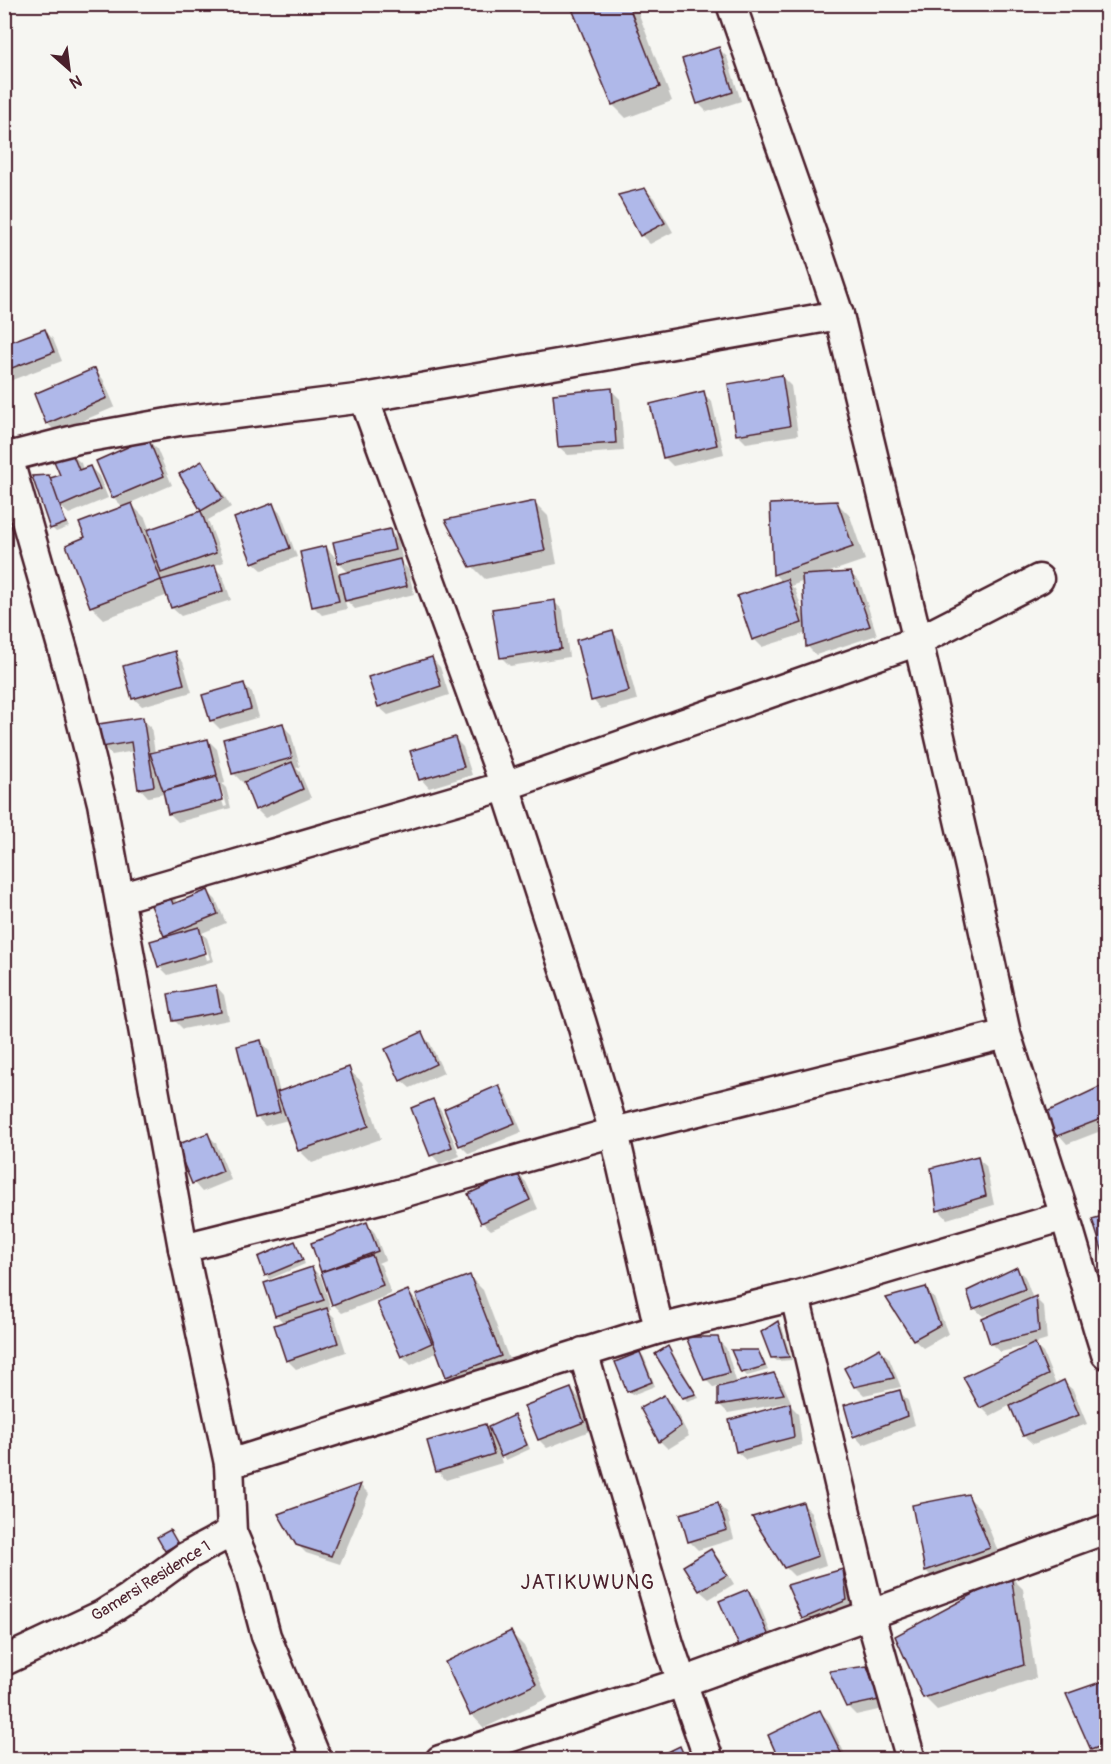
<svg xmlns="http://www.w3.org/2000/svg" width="1111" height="1764" viewBox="0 0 1111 1764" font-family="Pangolin,sans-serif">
<rect width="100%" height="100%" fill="#f6f6f2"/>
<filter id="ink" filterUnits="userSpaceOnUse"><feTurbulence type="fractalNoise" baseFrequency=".0167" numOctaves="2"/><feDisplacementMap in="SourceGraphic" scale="12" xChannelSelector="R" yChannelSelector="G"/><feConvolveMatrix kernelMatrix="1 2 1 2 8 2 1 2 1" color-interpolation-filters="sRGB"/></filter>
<g filter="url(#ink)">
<g fill="#0003" fill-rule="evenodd">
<polygon points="571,4 635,4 672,101 626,118 613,105"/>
<polygon points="719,49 727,57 741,101 707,112 698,103"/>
<polygon points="645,189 654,198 673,232 650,244 641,235"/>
<polygon points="44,330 53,339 62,361 4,383 4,346"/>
<polygon points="95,370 103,379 115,407 56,432 47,423"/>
<polygon points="782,377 791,386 798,435 746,443 737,434"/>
<polygon points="611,390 620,399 624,451 568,455 559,447"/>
<polygon points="703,393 712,402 724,454 673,466 664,457"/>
<polygon points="148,440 157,449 172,485 130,503 145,518 150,531 203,512 202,510 202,463 210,472 231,507 208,520 224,562 213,566 223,576 231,600 181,616 172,608 168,595 104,619 91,606 87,538 124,508 113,497"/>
<polygon points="72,455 81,463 83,470 90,467 99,476 108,498 69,514 60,506 69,527 56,532 52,528 51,479 62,475"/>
<path d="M 836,502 L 850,516 L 865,560 L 824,574 L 851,574 L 860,582 L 877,635 L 816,655 L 808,647 L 807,633 L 762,647 L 754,639 L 782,582 L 774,574 ZM 804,581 L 805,618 L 795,589 L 791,586 Z"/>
<polygon points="535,503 548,516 557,564 485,579 472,566"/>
<polygon points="272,505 281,514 297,557 262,570 253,562"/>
<polygon points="389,531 398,539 402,558 398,559 408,569 414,594 355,609 344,598 347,609 322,615 313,606 326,547 334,556 339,575 349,573 339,563"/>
<polygon points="554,602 563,610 569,657 510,666 501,657"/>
<polygon points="612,632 621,640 637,700 601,709 593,700"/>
<polygon points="175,653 183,662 192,692 142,706 133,698"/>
<polygon points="431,658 440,667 449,695 388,715 379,707 370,678"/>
<polygon points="243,685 252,693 259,717 220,729 211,720"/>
<path d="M 142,719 L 151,727 L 155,753 L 208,740 L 217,749 L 225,783 L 222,784 L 226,788 L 231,808 L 178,822 L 169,813 L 164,794 L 148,797 L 140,788 L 134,751 L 112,755 L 103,746 ZM 218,787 L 221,787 L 227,806 L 224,807 Z"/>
<polygon points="282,725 291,734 300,767 296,768 300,772 311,798 265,818 256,809 245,781 242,782 233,773"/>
<polygon points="455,739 463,747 472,775 429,788 421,779"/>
<path d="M 166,889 L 175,898 L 177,904 L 208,892 L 216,900 L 226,923 L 202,933 L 207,938 L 214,961 L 168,975 L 159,966 L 167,938 L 149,897 ZM 200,937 L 203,937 L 210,959 L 207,960 Z"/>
<polygon points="216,986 224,995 229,1020 183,1029 175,1021"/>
<polygon points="421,1034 430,1043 444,1073 410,1088 401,1080"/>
<polygon points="261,1041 269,1050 280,1093 348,1069 362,1082 381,1139 312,1163 299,1150 288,1120 265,1126 257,1117"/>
<polygon points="1106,1085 1106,1129 1067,1144 1043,1116"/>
<polygon points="499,1087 507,1096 522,1132 469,1154 460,1145"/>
<polygon points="432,1101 441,1110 460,1156 440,1164 432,1155"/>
<polygon points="207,1134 216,1143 231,1180 202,1192 194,1183"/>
<polygon points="977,1158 986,1166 994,1205 947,1219 939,1210"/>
<polygon points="517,1173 526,1182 538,1209 491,1230 482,1222"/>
<polygon points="1106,1216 1106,1257 1094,1220"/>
<polygon points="367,1224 375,1233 385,1260 378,1263 381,1265 391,1294 342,1313 333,1304 313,1244"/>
<polygon points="294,1243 298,1247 305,1264 270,1279 266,1275"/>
<polygon points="312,1268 321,1277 331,1309 327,1310 335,1318 346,1352 296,1369 287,1360 285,1324 276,1315"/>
<polygon points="1017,1269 1025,1277 1033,1299 1035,1298 1044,1307 1047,1340 1034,1344 1043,1353 1056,1385 1064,1382 1073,1390 1087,1424 1033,1444 1024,1436 1011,1405 990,1416 981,1407 1031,1346 1030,1345 1000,1352 991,1344 997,1314 996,1312 983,1316 974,1308"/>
<polygon points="470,1277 483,1290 513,1370 460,1389 447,1376 438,1352 411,1365 402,1356 408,1292 421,1305"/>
<polygon points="925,1289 934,1298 948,1334 923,1348 914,1340 889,1299"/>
<polygon points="778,1323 782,1327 792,1360 777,1361 772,1357"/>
<polygon points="717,1339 726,1348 737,1384 774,1375 783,1384 791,1402 788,1403 798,1413 802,1445 746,1460 737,1452 786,1405 785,1403 728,1413 719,1404 720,1386 714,1388 705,1379"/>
<polygon points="668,1348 672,1352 699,1398 687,1402 683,1397"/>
<polygon points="880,1350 889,1358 901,1387 864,1395 855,1386"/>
<polygon points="757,1352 761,1356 768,1370 747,1376 743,1372"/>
<polygon points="640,1353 644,1357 655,1386 632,1395 628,1391"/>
<polygon points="571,1389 579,1398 592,1430 547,1448 539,1440"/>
<polygon points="900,1392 908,1401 915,1425 863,1445 855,1436 846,1406"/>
<polygon points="664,1397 673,1406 689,1436 668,1449 660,1441"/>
<polygon points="514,1417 518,1421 530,1449 506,1460 499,1453 502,1463 446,1480 437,1471 485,1425 488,1428"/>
<polygon points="361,1486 369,1494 340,1564 306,1553 297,1544 280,1515"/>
<polygon points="967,1496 981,1509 1002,1561 939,1584 926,1571 914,1506"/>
<polygon points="803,1504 811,1512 826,1565 794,1576 785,1567"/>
<polygon points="718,1505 727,1513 734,1539 698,1550 689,1541"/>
<polygon points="170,1532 181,1549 170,1554 159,1537"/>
<polygon points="711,1551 719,1559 734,1584 709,1599 700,1591 685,1566"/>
<polygon points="842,1570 851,1579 855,1609 812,1627 804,1619 789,1586"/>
<polygon points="1010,1576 1023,1589 1036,1678 937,1710 924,1697"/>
<polygon points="748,1590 757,1599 776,1645 750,1656"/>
<polygon points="511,1633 524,1646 548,1698 484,1728 471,1714"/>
<polygon points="866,1668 875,1677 887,1708 856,1715 847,1706"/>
<polygon points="1106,1682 1106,1760 1103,1760 1093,1749 1068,1695"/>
<polygon points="820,1712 828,1720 848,1760 781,1760"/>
<polygon points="680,1748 692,1760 654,1760"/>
</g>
<g fill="#afb8e9" stroke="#4a1f2b" stroke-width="1.5">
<polygon points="570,4 628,4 660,87 612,105"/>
<polygon points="719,47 733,92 697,104 682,59"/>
<polygon points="645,188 665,223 640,236 618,195"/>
<polygon points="45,329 54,352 4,371 4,344"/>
<polygon points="95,368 107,398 46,424 34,394"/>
<polygon points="782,375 790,426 736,435 728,384"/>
<polygon points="612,388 616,443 558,447 553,394"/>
<polygon points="704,391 717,445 663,458 650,404"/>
<polygon points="148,438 164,476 112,498 96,461"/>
<polygon points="72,453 79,470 90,466 100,489 59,507 47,479 60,475 54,461"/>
<polygon points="202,461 223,498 201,511 179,474"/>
<polygon points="49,475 66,523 50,529 32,476"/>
<polygon points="535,501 545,551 470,567 445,520"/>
<polygon points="837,501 853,547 773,575 770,504"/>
<polygon points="132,503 161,580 90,607 66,545 85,537 79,523"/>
<polygon points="273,503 290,548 252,563 234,518"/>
<polygon points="201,511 216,553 161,573 147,530"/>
<polygon points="390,529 395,550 338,563 333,542"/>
<polygon points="326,546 339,601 312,607 300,552"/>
<polygon points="400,559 407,586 345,601 339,574"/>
<polygon points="215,565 223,591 171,608 161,580"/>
<polygon points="851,572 870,626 806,647 802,575"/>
<polygon points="787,579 802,623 752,640 737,596"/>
<polygon points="555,600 561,649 500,658 492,609"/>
<polygon points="613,630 629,691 591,701 576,640"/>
<polygon points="175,651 184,684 132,699 123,666"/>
<polygon points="432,657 441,686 378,707 368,677"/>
<polygon points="244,683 251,709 210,721 202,695"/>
<polygon points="143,717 154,786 138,789 131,742 102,747 99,724"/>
<polygon points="283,723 292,758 232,774 223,739"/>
<polygon points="455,737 464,767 419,780 410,751"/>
<polygon points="208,739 217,775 163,791 150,753"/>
<polygon points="292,762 303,789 255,810 244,782"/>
<polygon points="217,777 223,800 168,814 163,791"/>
<polygon points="167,888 173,904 208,890 218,914 164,936 147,896"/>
<polygon points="199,927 206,953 158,967 150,941"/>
<polygon points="216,985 221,1012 173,1021 168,994"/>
<polygon points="422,1032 436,1064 400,1081 385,1049"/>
<polygon points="261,1040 280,1112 255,1118 237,1046"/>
<polygon points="349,1067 369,1126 298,1151 277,1092"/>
<polygon points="1106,1084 1106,1117 1057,1136 1040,1115"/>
<polygon points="499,1085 515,1123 459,1146 444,1109"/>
<polygon points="433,1099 452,1147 430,1156 411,1108"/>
<polygon points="208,1133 223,1171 192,1184 176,1145"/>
<polygon points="978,1156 986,1196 937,1211 931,1168"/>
<polygon points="517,1172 530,1200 481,1223 468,1194"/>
<polygon points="1106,1215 1106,1262 1092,1219"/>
<polygon points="367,1222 378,1251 321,1272 311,1243"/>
<polygon points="295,1241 303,1260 265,1276 258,1257"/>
<polygon points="372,1255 383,1285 332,1305 321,1272"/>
<polygon points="312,1267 324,1300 275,1316 264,1283"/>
<polygon points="1017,1267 1025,1289 973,1309 967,1291"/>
<polygon points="470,1275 501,1356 446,1377 416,1295"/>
<polygon points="926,1287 940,1325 913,1340 886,1298"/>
<polygon points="408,1290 432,1343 401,1357 377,1303"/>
<polygon points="1036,1296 1039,1332 990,1344 982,1319"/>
<polygon points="327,1308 338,1343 286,1361 274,1325"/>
<polygon points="778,1321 789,1357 771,1358 761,1332"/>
<polygon points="686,1337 718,1337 729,1373 704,1380"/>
<polygon points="1035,1343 1048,1375 980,1408 963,1377"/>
<polygon points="668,1346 678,1366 696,1394 682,1398 655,1354"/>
<polygon points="880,1348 894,1378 854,1387 844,1368"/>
<polygon points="731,1350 758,1350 765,1366 741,1373"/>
<polygon points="640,1352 652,1382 627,1392 615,1362"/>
<polygon points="774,1373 784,1394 718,1405 718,1387"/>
<polygon points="1064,1380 1079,1415 1023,1436 1010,1406"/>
<polygon points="571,1388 584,1422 538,1440 524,1406"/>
<polygon points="900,1390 907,1416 853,1437 844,1405"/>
<polygon points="664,1395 681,1426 659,1442 640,1408"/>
<polygon points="790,1403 794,1437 736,1452 729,1420"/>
<polygon points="514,1415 527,1445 501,1457 488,1427"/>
<polygon points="485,1424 494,1454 436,1472 427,1441"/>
<polygon points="361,1484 331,1556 296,1545 278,1514"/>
<polygon points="968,1494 990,1548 925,1571 912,1505"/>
<polygon points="803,1502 818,1556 784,1568 752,1517"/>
<polygon points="718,1503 727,1530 688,1542 680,1514"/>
<polygon points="170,1530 178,1544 165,1551 157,1537"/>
<polygon points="711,1549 727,1575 699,1591 683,1566"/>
<polygon points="843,1569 847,1600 802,1619 787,1585"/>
<polygon points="1011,1574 1024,1665 923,1698 895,1636"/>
<polygon points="748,1589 769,1636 740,1648 719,1601"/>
<polygon points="511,1631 536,1684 470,1715 445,1662"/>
<polygon points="867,1666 879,1700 846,1707 829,1671"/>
<polygon points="1106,1680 1106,1744 1091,1750 1066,1694"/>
<polygon points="820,1710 843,1757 838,1760 779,1760 768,1735"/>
<polygon points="680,1746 686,1760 651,1760"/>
</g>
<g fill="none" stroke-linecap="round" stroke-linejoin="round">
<defs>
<g id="minor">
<polyline points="731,4 814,240 839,315 918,641 974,885 1006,1034 1065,1216 1098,1328 1106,1354"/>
<polyline points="364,398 505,786 581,1021 614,1132 659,1329"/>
<polyline points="4,452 8,457 69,671 102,803 183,1248 229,1464 232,1532 249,1572 266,1636 317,1760"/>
<polyline points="8,457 78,439 179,421 364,398 839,315"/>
<polyline points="120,898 505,786 918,641 1039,579"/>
<polyline points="183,1248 388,1197 614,1132 1006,1034"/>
<polyline points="583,1352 669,1644 709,1760"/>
<polyline points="229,1464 659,1329 795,1296"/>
<polyline points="4,1661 102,1615 129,1598 185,1557 232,1532"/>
<polyline points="440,1760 683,1682 1106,1529"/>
<polyline points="911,1760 870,1615 795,1296 1065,1216"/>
</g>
</defs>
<use href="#minor" stroke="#4a1f2b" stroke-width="33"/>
<use href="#minor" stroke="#f6f6f2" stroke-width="28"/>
</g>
</g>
<g text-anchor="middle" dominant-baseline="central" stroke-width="5" stroke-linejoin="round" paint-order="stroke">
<g font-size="16" fill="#4a1f2b" stroke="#f6f6f2">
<text transform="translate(151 1581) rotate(-32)">Gamersi Residence 1</text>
</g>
<g font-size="20" letter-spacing="1.5" fill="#4a1f2b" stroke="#f6f6f2">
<text x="588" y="1582">JATIKUWUNG</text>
</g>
</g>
<rect width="1111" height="1764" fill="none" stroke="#f6f6f2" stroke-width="24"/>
<rect x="12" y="12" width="1087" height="1740" fill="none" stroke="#4a1f2b" stroke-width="2" filter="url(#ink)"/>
<g transform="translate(69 69) rotate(152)" stroke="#f6f6f2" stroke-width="4.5" paint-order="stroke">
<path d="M0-4.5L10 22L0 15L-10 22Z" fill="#4a1f2b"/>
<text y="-9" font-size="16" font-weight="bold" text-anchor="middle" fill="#4a1f2b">N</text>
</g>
</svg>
